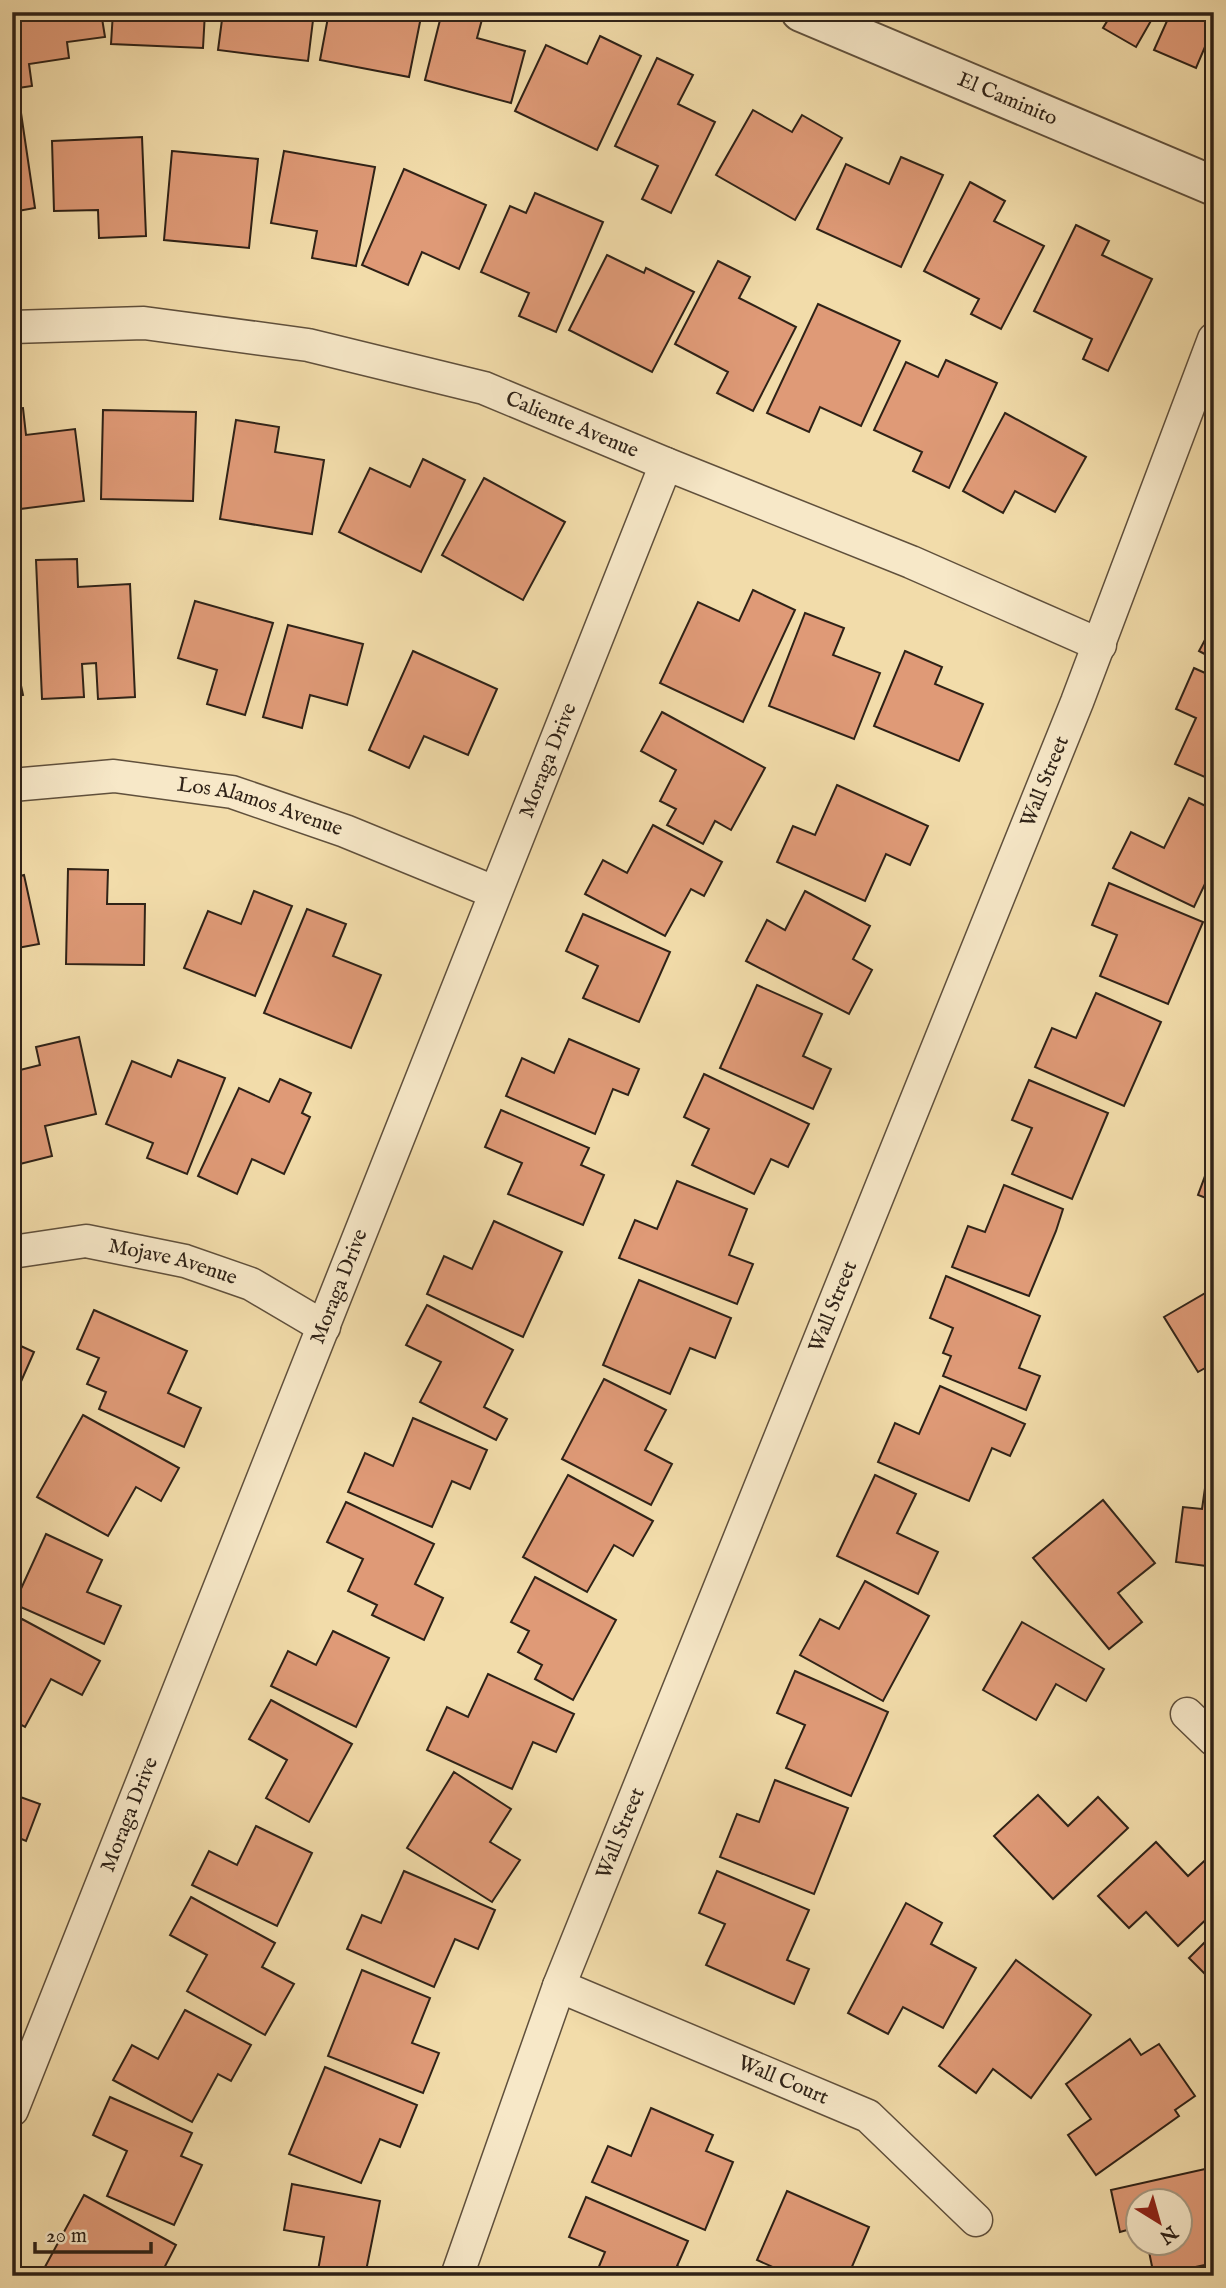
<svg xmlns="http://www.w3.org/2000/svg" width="1226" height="2288" viewBox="0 0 1226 2288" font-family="'IM FELL English',serif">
<rect width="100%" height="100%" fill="#f2dcaa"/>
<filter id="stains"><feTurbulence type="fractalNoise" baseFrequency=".00286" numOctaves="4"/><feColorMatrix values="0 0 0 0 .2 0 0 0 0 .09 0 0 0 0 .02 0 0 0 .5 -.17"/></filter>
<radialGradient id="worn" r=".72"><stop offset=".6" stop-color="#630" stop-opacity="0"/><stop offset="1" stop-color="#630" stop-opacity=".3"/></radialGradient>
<g fill="#df9a77" stroke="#2f2217" stroke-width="2">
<polygon points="12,12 101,12 105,37 67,42 69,58 29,64 32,86 18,88 12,49"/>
<polygon points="113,12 205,12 203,48 111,44"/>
<polygon points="223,12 314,12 308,61 218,50"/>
<polygon points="329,12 355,12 379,17 380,12 422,12 409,77 320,60"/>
<polygon points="442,12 484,12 477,38 525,51 511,103 425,80"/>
<polygon points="1099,12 1156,12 1136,47 1103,28 1109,18"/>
<polygon points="1171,12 1214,12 1214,45 1207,42 1196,68 1154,50"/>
<polygon points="600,36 641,56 597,150 515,111 546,45 587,64"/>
<polygon points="657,58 693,75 678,104 715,122 671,213 642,199 658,166 615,146"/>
<polygon points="753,110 792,132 802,115 842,138 795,220 716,175"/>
<polygon points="21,113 35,208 12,212 12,114"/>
<polygon points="142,137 146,236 99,238 98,210 54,211 52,141"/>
<polygon points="172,151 258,159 249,248 164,240"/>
<polygon points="284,151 375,167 356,266 312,258 317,231 271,223"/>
<polygon points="901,157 943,175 901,267 817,229 846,164 889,184"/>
<polygon points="404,169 486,205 459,269 422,252 408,285 362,265"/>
<polygon points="970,182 1005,201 994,221 1044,246 1001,329 971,314 979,299 924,271"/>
<polygon points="535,193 603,222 556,332 519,316 529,293 481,272 510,206 526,213"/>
<polygon points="1076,225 1109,241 1102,255 1152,279 1108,371 1083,359 1092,339 1034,311"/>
<polygon points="607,255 644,273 646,268 694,292 652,372 569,330"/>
<polygon points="718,261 750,277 739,298 796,327 753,411 717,393 728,372 675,344"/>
<polygon points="818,304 900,341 861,426 820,407 809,432 767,413"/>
<polygon points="946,360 997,383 949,488 913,471 922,452 874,430 906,362 938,377"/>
<polygon points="23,408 26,435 75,429 84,501 12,510 12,409"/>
<polygon points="103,410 196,412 193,501 101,499"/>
<polygon points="1005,413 1086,457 1055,512 1015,491 1003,513 963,491"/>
<polygon points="236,420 279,427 275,452 324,460 312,534 220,519"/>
<polygon points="423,459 465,480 421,572 339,532 370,468 410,487"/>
<polygon points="484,478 565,522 523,600 442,555"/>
<polygon points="77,559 78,587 130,584 135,697 98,699 96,663 82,664 84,697 42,699 36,560"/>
<polygon points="753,590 795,610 743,722 660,683 698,602 739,621"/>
<polygon points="195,601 273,623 245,715 207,704 217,670 178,658"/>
<polygon points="805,613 844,628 833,655 880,673 854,739 769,706"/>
<polygon points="1214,623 1214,659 1199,651"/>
<polygon points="288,625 363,644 347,705 310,695 302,728 263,717"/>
<polygon points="12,643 23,695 12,697"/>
<polygon points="413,651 497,689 468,755 424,736 409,768 369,750"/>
<polygon points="905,651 942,667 935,684 983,704 959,761 874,726"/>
<polygon points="1194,668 1214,677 1214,781 1175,764 1196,718 1176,709"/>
<polygon points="662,712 765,768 731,830 715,821 703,844 667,825 676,809 660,801 676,770 641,751"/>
<polygon points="837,785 928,826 910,865 886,854 865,901 777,862 793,826 815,835"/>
<polygon points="1189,798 1214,810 1214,865 1194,907 1113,868 1131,832 1164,848"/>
<polygon points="653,825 722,862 704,896 691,889 665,936 585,894 603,860 627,873"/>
<polygon points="68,869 108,870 107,904 145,904 144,965 66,964"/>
<polygon points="24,875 39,944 12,949 12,878"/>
<polygon points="1109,883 1203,922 1168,1004 1100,976 1117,935 1092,925"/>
<polygon points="254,891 292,906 255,996 184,968 208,911 241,924"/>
<polygon points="805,891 870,926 853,959 872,970 849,1014 746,961 767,920 785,930"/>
<polygon points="307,909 346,924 333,956 381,975 351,1048 264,1013"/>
<polygon points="583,914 670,952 639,1022 583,998 598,966 566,951"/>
<polygon points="12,956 18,983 12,984"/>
<polygon points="757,985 822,1014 803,1056 831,1069 813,1109 720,1068"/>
<polygon points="1096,993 1161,1022 1124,1106 1035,1067 1052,1028 1076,1038"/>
<polygon points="79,1037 96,1114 45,1126 52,1156 12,1166 12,1072 40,1065 36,1047"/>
<polygon points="569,1039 639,1069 628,1095 613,1089 595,1134 506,1096 522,1058 554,1073"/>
<polygon points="178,1060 225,1078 187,1174 147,1158 153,1143 106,1124 132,1061 171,1077"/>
<polygon points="704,1074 809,1124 788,1167 771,1159 754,1194 692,1165 709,1129 684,1117"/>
<polygon points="280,1079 311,1093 302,1113 310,1117 284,1174 252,1159 237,1194 198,1176 239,1088 269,1102"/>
<polygon points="1029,1080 1108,1113 1072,1199 1012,1174 1032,1128 1012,1120"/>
<polygon points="501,1110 589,1148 581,1165 604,1175 583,1225 508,1194 522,1163 485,1147"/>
<polygon points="1214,1145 1214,1201 1198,1195 1212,1157 1210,1155"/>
<polygon points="677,1181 747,1209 729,1255 753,1264 737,1304 619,1258 635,1220 657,1229"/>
<polygon points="1004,1185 1063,1209 1056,1231 1029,1296 952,1267 968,1226 985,1232"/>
<polygon points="494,1221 562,1252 523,1337 427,1294 444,1256 472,1269"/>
<polygon points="946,1276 1040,1316 1019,1368 1040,1376 1026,1410 943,1376 951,1356 943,1353 953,1328 930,1318"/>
<polygon points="639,1280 731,1318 715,1358 690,1348 670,1394 603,1365"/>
<polygon points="1214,1288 1214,1363 1198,1372 1164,1317"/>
<polygon points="427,1305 513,1350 484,1407 507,1419 496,1440 420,1402 441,1362 406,1345"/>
<polygon points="94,1310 187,1351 168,1393 201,1408 184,1447 99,1409 106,1392 87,1384 99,1358 77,1349"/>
<polygon points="12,1342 34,1352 12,1402"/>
<polygon points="604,1379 666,1410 645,1450 672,1464 651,1505 562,1459"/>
<polygon points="940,1386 1025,1424 1010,1456 992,1448 969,1501 878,1462 895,1423 919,1434"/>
<polygon points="83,1415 179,1468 161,1501 136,1487 108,1536 37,1497"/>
<polygon points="413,1418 487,1450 470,1489 452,1481 432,1527 348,1492 365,1453 393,1466"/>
<polygon points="568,1475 653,1521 633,1556 614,1545 587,1592 523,1557"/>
<polygon points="875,1475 916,1494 897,1533 938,1552 918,1594 837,1556"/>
<polygon points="1205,1488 1214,1489 1214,1567 1176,1562 1183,1507 1202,1509"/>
<polygon points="1103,1500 1155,1563 1118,1593 1142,1622 1109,1649 1033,1558"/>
<polygon points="346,1502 434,1544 415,1584 443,1598 424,1640 372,1615 377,1605 348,1591 363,1559 327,1542"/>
<polygon points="46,1534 102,1560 87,1592 121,1606 104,1644 14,1604"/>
<polygon points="535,1577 616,1620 573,1700 535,1679 542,1665 518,1652 529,1631 511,1622"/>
<polygon points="865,1581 929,1616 883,1701 800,1655 820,1619 839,1629"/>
<polygon points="22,1619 100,1661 82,1695 51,1679 25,1727 12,1720 12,1637"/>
<polygon points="1022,1622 1104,1669 1086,1701 1056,1684 1036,1720 983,1690"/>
<polygon points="333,1631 389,1658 356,1727 271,1686 288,1651 316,1665"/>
<polygon points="795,1671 888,1712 851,1796 786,1768 805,1725 777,1713"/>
<polygon points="488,1674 574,1714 556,1752 533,1742 512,1789 427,1750 447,1707 468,1717"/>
<polygon points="271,1700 352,1744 309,1822 266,1798 287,1760 249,1739"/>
<polygon points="12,1751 20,1754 12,1774"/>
<polygon points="454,1772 511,1809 490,1842 520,1860 492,1902 407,1848"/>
<polygon points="775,1780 848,1808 814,1894 720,1857 737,1814 759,1822"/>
<polygon points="12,1794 40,1804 26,1841 12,1835"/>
<polygon points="1038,1795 1068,1826 1098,1797 1128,1828 1053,1899 994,1836"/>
<polygon points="256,1826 312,1853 277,1926 192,1885 209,1851 237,1865"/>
<polygon points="1156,1842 1188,1876 1214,1852 1214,1912 1178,1946 1146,1912 1129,1928 1098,1896"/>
<polygon points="404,1871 495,1910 478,1949 455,1939 434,1987 347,1949 362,1915 381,1923"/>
<polygon points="717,1871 809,1910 787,1960 809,1969 794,2004 706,1965 725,1924 699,1913"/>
<polygon points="191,1897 275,1943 262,1967 294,1984 265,2035 187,1991 207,1955 170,1935"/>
<polygon points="906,1903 942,1923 931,1944 976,1968 943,2028 903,2007 888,2034 848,2013"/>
<polygon points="1214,1933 1214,1983 1189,1958"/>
<polygon points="1016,1960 1091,2015 1031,2098 993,2069 976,2093 939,2066"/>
<polygon points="362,1970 430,1998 412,2043 439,2053 423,2093 328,2056"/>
<polygon points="185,2010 251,2045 231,2081 218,2074 192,2122 113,2080 132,2045 158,2059"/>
<polygon points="1130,2039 1141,2055 1159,2044 1195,2096 1175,2110 1179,2116 1096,2175 1068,2135 1091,2119 1066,2084"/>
<polygon points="325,2067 417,2105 400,2147 380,2139 361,2183 289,2154"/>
<polygon points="110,2097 192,2133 181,2156 202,2165 174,2225 107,2196 127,2151 93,2135"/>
<polygon points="651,2108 713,2135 706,2151 733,2162 705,2230 592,2182 608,2146 631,2156"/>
<polygon points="1214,2167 1214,2263 1154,2276 1147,2242 1180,2242 1180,2200 1138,2200 1138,2227 1120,2232 1111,2190"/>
<polygon points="292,2184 380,2201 365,2276 317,2276 324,2237 284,2230"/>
<polygon points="787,2191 869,2227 848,2276 793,2276 757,2260"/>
<polygon points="84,2195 176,2245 160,2276 40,2276"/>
<polygon points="586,2197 688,2241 677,2266 699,2276 595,2276 605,2252 569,2237"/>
</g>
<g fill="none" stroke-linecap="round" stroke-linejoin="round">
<defs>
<g id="minor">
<path id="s1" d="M 12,327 L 144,323 L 308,345 L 484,388 L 666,464 L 911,562 L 1100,645"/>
<path id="s2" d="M 12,785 L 114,776 L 232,792 L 345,831 L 494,892"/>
<path id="s3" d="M 12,1252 L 86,1241 L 185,1261 L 251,1284 L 324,1327"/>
<polyline points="1187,1714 1214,1740"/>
<path id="s4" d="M 559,1986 L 868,2116 L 976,2220"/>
<path id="s5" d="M 12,2110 L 666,464"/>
<path id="s6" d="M 457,2276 L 559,1986 L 1077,702 L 1214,339"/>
</g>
<g id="tertiary">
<path id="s7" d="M 801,12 L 1214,186"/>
</g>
</defs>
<use href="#minor" stroke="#60503c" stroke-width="35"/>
<use href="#tertiary" stroke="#60503c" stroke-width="42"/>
<use href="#minor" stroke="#f7e8c8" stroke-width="32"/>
<use href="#tertiary" stroke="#f7e8c8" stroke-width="38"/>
</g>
<g text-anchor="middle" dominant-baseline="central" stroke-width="5" stroke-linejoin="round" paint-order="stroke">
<g font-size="21" fill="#2f2217" stroke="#f7e8c8">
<text stroke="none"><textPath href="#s7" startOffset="224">El Caminito</textPath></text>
<text stroke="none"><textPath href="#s1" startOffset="574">Caliente Avenue</textPath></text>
<text stroke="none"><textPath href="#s5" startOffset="1452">Moraga Drive</textPath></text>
<text stroke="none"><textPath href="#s6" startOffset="1606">Wall Street</textPath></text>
<text stroke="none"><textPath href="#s2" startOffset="252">Los Alamos Avenue</textPath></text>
<text stroke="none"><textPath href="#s3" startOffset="164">Mojave Avenue</textPath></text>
<text stroke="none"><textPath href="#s5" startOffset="886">Moraga Drive</textPath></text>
<text stroke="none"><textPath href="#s6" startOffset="1040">Wall Street</textPath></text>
<text stroke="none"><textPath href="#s5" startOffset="318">Moraga Drive</textPath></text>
<text stroke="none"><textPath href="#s6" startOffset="472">Wall Street</textPath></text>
<text stroke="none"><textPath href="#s4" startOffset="243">Wall Court</textPath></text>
</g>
</g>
<rect width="1226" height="2288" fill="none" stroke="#f2dcaa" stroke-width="42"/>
<rect x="14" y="14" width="1198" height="2260" fill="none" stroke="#2f2217" stroke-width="3.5"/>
<rect x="21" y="21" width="1184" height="2246" fill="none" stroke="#2f2217" stroke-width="2"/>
<g transform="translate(1159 2222) rotate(143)"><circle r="33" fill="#f7e8c8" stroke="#a79981" stroke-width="2"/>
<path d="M0-5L12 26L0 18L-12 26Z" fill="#8f2418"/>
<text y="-10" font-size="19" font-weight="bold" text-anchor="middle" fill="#2f2217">N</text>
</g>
<path d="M35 2242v10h116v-10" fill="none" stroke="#2f2217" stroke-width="3.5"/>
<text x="46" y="2242" font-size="21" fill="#2f2217" stroke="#f7e8c8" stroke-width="5" paint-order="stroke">20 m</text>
<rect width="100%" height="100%" filter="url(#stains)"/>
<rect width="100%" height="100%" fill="url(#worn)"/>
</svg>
